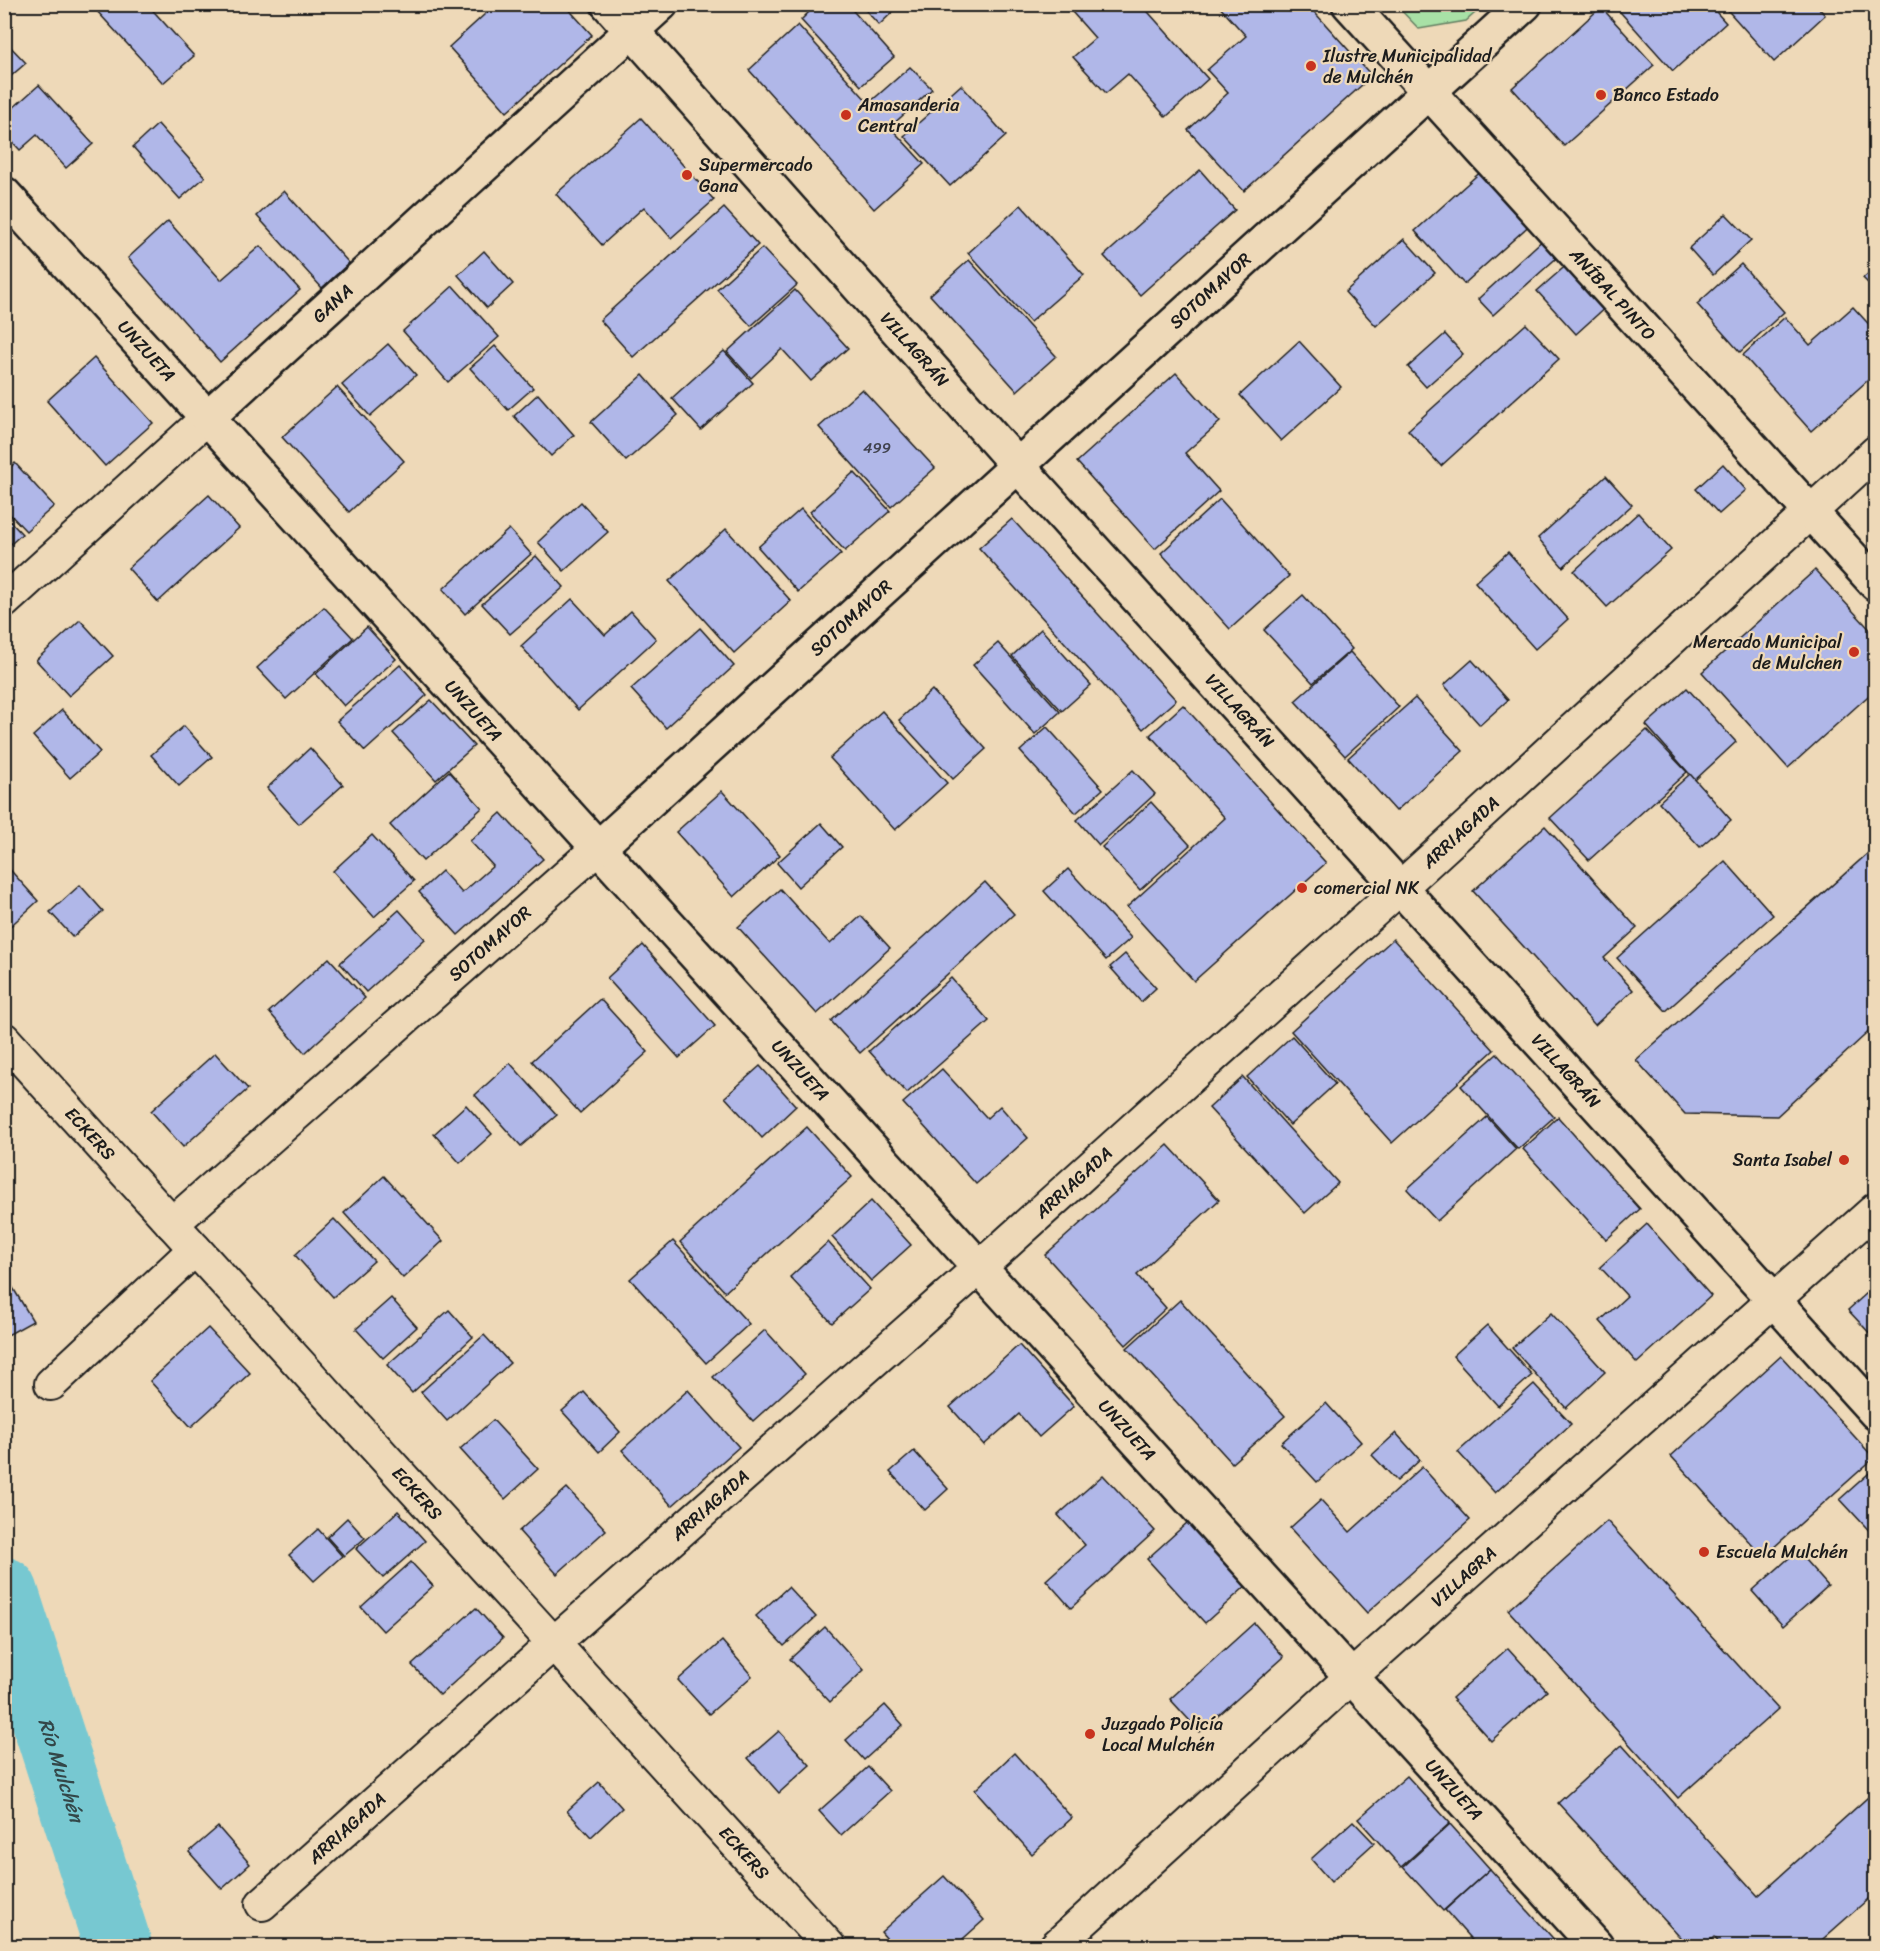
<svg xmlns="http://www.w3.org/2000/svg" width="1880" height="1951" viewBox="0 0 1880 1951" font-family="Sriracha,sans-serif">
<rect width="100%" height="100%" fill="#eed9b8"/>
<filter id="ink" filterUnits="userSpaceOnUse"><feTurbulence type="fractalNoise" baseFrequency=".0167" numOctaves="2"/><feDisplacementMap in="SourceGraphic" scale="12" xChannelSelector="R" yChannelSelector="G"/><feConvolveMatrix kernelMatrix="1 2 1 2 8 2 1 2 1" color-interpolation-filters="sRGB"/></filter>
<g filter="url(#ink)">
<polygon fill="#a8e1a6" stroke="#627e61" stroke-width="1.5" points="1396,5 1484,5 1466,21 1419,29"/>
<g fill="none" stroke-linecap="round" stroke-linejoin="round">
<path stroke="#77c8d1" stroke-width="68" id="s1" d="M 4,1591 L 118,1946"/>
</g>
<g fill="#b0b7e8" stroke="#1c1c1c" stroke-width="1.5">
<polygon points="102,4 147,4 194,56 163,83 96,10"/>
<polygon points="496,4 564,4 592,35 507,112 449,47"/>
<polygon points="817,4 847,4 894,57 861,86 801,20"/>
<polygon points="860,4 901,4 879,25"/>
<polygon points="1065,4 1141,4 1208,79 1166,117 1128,74 1106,93 1073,57 1095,38"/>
<polygon points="1217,4 1307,4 1372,76 1244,191 1188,130 1228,93 1207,70 1246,36"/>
<polygon points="1613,4 1709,4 1726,23 1673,71"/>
<polygon points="1722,4 1815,4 1825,15 1774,62"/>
<polygon points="1601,7 1654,65 1564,146 1512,88"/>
<polygon points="798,25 869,103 910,67 932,89 890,127 924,164 874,209 749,70"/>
<polygon points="4,40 26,63 4,82"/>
<polygon points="39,85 93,144 66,168 37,135 20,150 4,133 4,116"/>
<polygon points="961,85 1006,136 950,186 904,136"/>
<polygon points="641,118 714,200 671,238 644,207 602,245 556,194"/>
<polygon points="158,124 205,177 180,199 133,147"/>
<polygon points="1486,167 1534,221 1464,284 1415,231"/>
<polygon points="1200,170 1235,210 1140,295 1104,256"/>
<polygon points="284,191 349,263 322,288 257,216"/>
<polygon points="1021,205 1084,275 1030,322 968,253"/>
<polygon points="724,208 758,245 633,357 600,320"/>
<polygon points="1726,214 1751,240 1713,275 1689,248"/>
<polygon points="168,221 221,280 260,246 300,290 220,362 128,258"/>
<polygon points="1547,236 1562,253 1493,315 1478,299"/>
<polygon points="1404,239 1435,273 1376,326 1345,292"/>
<polygon points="762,248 797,285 751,326 717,289"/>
<polygon points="484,251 513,284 487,308 458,275"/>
<polygon points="969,260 1056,356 1017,391 930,295"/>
<polygon points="1570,262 1608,305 1576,334 1537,291"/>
<polygon points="1741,264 1784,312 1740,352 1697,304"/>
<polygon points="1876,267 1876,291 1863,278"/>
<polygon points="453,286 499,337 448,382 403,331"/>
<polygon points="795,290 848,348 811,381 782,349 751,378 727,352"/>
<polygon points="1853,307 1876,332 1876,373 1811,431 1743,355 1785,317 1810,345"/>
<polygon points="1526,324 1559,359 1441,466 1408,430"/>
<polygon points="1445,334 1463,354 1426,387 1408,367"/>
<polygon points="1299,341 1341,387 1281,441 1240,395"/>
<polygon points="388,344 416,375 370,416 342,385"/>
<polygon points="495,346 533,388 508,410 470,368"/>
<polygon points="724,351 753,383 701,430 672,398"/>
<polygon points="94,358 153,423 105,466 47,401"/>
<polygon points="1176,373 1220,422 1185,453 1219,491 1155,549 1077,462"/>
<polygon points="643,375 678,415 626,461 591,422"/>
<polygon points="337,387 404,461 349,512 282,437"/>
<polygon points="862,389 935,468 891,507 819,427"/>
<polygon points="538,394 574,435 551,456 514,416"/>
<polygon points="15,463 54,506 26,531 4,508 4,473"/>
<polygon points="1723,464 1746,490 1719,514 1696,489"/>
<polygon points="854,472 890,511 845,551 810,512"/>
<polygon points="1606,476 1632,505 1563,567 1538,538"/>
<polygon points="209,495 239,528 158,602 128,568"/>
<polygon points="1220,499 1289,576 1230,629 1161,553"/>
<polygon points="581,502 608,532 564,571 538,542"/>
<polygon points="801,509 841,554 798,592 758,547"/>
<polygon points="1638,513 1671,550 1607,607 1574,571"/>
<polygon points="4,515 22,534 4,550"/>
<polygon points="1012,519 1176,700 1143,729 979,548"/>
<polygon points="509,529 531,554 465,614 443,589"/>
<polygon points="726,529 791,601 734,653 669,581"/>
<polygon points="1508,552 1568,619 1535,649 1475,582"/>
<polygon points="536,556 564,587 510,634 482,604"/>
<polygon points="1815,570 1876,636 1876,689 1788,768 1702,672"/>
<polygon points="1303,595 1352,649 1313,683 1264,630"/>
<polygon points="572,599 605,635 631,611 656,639 578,710 521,646"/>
<polygon points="324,607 353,638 286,699 257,668"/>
<polygon points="80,620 113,656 69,696 36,660"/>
<polygon points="367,627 396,659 344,706 316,674"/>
<polygon points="700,628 734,666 666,728 631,689"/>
<polygon points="1041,629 1091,685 1062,711 1012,656"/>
<polygon points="998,643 1060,712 1035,734 973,665"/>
<polygon points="1350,652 1399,707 1345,756 1295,701"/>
<polygon points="1472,660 1508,700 1480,725 1444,685"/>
<polygon points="400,665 427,695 365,751 337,721"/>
<polygon points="1687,688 1736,742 1695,780 1646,725"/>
<polygon points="932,690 986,749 953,779 899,720"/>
<polygon points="1415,698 1463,751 1396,811 1348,758"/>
<polygon points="431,700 474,746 436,780 393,733"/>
<polygon points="1183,705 1326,863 1194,981 1127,907 1225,818 1150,735"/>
<polygon points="62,710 100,752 70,778 33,736"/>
<polygon points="882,711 947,783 895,830 830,758"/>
<polygon points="184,726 212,757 179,786 151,755"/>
<polygon points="1047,727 1103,789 1076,813 1020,751"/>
<polygon points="1647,730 1687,772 1589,860 1550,818"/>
<polygon points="310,748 343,785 299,824 267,788"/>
<polygon points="1133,770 1155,794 1099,845 1077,820"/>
<polygon points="449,771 482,808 423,861 390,825"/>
<polygon points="1690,774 1731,820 1700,847 1659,802"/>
<polygon points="722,791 780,855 734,897 676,832"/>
<polygon points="1151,802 1190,845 1140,890 1102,847"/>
<polygon points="501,813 543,859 458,935 419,892 442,871 462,893 493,866 470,841"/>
<polygon points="821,823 842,847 798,887 777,863"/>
<polygon points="1545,826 1637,928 1604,958 1633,990 1595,1025 1473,891"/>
<polygon points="372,835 414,881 374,917 333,871"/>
<polygon points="1876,846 1876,1025 1777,1116 1685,1114 1636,1060"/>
<polygon points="1725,861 1773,915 1666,1011 1617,958"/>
<polygon points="4,863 38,901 5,931 4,930"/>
<polygon points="1068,869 1131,938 1106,960 1044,891"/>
<polygon points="985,882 1014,914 860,1053 831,1021"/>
<polygon points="80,885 103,911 73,937 50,912"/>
<polygon points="780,889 830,944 861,916 890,948 817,1014 738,927"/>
<polygon points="399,910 425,939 366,992 340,963"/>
<polygon points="1393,939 1494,1050 1392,1143 1291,1031"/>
<polygon points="643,945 715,1026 679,1058 607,978"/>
<polygon points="1125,954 1156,988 1141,1002 1110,967"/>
<polygon points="329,958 365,998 305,1053 269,1012"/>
<polygon points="951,978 989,1021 907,1093 869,1051"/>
<polygon points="600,999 648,1052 580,1113 532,1061"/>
<polygon points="1292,1036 1335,1084 1290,1125 1247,1077"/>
<polygon points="215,1053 248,1089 183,1147 151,1111"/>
<polygon points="1497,1054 1554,1117 1518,1149 1461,1086"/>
<polygon points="510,1063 557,1115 521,1146 475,1095"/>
<polygon points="760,1066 796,1106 762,1138 725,1097"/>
<polygon points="942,1069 987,1118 1000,1106 1028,1138 976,1184 903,1103"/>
<polygon points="1243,1077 1338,1183 1305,1213 1209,1108"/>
<polygon points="466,1105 492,1134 460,1163 434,1134"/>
<polygon points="1487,1117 1516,1149 1437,1221 1407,1189"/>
<polygon points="1558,1117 1640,1209 1606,1240 1523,1149"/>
<polygon points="807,1127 852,1177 725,1292 680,1242"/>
<polygon points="1168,1145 1219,1200 1137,1275 1166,1308 1126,1345 1045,1255"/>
<polygon points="384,1176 443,1241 403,1278 344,1213"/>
<polygon points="871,1201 911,1245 871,1281 832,1237"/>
<polygon points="334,1219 374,1261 333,1297 295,1255"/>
<polygon points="1647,1224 1711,1296 1637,1363 1600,1321 1627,1296 1600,1267"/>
<polygon points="673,1241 749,1324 706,1363 630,1279"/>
<polygon points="828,1242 870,1289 832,1323 790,1277"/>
<polygon points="4,1273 33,1321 4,1337"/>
<polygon points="1876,1285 1876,1340 1848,1310"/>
<polygon points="391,1298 417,1327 383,1358 356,1329"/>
<polygon points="1180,1300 1285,1416 1232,1463 1127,1348"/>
<polygon points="449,1310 473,1337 412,1393 387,1365"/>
<polygon points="1551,1313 1605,1372 1566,1408 1512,1348"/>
<polygon points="1487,1325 1532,1375 1498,1406 1453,1356"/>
<polygon points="208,1328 250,1373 191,1427 150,1381"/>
<polygon points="765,1330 805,1374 753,1421 713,1377"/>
<polygon points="484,1335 510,1363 447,1421 421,1392"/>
<polygon points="1019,1345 1074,1406 1039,1437 1019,1414 984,1445 950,1407"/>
<polygon points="1781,1356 1874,1458 1763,1557 1671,1456"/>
<polygon points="1534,1384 1571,1424 1495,1493 1458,1452"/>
<polygon points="688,1390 739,1447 672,1506 622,1450"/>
<polygon points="584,1392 620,1432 599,1452 562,1411"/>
<polygon points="1326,1403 1361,1442 1317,1482 1281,1443"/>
<polygon points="493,1420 538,1469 505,1499 460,1449"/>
<polygon points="1396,1433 1420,1460 1397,1481 1372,1455"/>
<polygon points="914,1451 948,1489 925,1510 890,1472"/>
<polygon points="1422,1467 1470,1520 1367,1613 1290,1528 1321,1500 1350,1532"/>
<polygon points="1876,1467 1876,1538 1840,1499"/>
<polygon points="1103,1475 1155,1531 1071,1608 1046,1580 1085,1545 1058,1515"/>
<polygon points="567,1488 606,1530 557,1574 519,1531"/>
<polygon points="398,1511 425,1541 383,1578 356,1549"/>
<polygon points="347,1518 365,1538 344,1556 327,1537"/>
<polygon points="1607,1521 1778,1709 1678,1798 1508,1610"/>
<polygon points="1188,1522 1246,1586 1205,1623 1147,1559"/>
<polygon points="318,1529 342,1556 314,1581 289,1555"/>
<polygon points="1797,1551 1828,1586 1783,1626 1752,1591"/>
<polygon points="411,1562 433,1586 383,1631 361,1607"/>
<polygon points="788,1587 816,1617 784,1646 756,1616"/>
<polygon points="476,1608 503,1638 440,1695 412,1665"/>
<polygon points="1254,1623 1284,1657 1200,1732 1170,1699"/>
<polygon points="825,1627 864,1670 830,1702 790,1659"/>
<polygon points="722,1641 752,1676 709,1714 678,1680"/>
<polygon points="1508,1648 1547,1691 1491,1741 1452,1698"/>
<polygon points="885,1705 903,1725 864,1760 846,1740"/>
<polygon points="779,1731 810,1765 779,1793 748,1758"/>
<polygon points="1622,1745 1758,1896 1876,1790 1876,1892 1815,1946 1722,1946 1714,1937 1704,1946 1688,1946 1558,1803"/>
<polygon points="1014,1753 1072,1818 1032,1854 975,1790"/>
<polygon points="868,1767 890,1791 841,1835 819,1811"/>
<polygon points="1407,1776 1450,1823 1401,1867 1358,1819"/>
<polygon points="599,1782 622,1808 591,1837 567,1811"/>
<polygon points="1353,1821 1374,1843 1331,1882 1311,1859"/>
<polygon points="1450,1824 1490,1869 1443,1911 1403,1867"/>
<polygon points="218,1827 250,1864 222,1889 189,1852"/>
<polygon points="1490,1869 1560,1946 1477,1946 1445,1910"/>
<polygon points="944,1876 984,1920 955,1946 893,1946 881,1932"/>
</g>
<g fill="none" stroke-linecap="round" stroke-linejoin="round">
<defs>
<g id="street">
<polyline points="4,602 207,418"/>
<path id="s2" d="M 4,1039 L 829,1946"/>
<path id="s3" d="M 172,1224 L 598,848"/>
<polyline points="51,1384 195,1249"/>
<path id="s4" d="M 262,1904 L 554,1643 L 979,1268 L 1401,887 L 1876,452"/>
<path id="s5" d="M 1056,1946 L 1351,1677 L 1876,1209"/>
</g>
<g id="secondary">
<path id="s6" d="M 608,4 L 1018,466 L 1876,1413"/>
<path id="s7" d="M 1349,4 L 1876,584"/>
<path id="s8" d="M 4,194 L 1596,1946"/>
<path id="s9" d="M 207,418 L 661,4"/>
<path id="s10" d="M 598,848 L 1525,4"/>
</g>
</defs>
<use href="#street" stroke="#1c1c1c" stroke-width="36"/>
<use href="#secondary" stroke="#1c1c1c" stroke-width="38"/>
<use href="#street" stroke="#eed9b8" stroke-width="32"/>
<use href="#secondary" stroke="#eed9b8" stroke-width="33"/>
</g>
</g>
<g fill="#c8321e" stroke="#eed9b8" stroke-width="2">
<circle cx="1311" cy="66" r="6"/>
<circle cx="1601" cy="95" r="6"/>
<circle cx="846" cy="115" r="6"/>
<circle cx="687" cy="175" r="6"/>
<circle cx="1854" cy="652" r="6"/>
<circle cx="1302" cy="888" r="6"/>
<circle cx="1844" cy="1160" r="6"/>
<circle cx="1704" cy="1552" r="6"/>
<circle cx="1090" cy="1734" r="6"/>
</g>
<g text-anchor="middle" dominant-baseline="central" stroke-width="4.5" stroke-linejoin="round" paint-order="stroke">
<g font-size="15" fill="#41434f">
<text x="877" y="448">499</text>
</g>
<g font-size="18" fill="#1c1c1c" stroke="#eed9b8" text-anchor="start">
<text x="1323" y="56">Ilustre Municipalidad<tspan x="1323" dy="21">de Mulchén</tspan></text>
<text x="1613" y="95">Banco Estado</text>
<text x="858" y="105">Amasanderia<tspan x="858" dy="21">Central</tspan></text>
<text x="699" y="165">Supermercado<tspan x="699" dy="21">Gana</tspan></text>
<text x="1842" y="642" text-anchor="end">Mercado Municipal<tspan x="1842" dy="21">de Mulchen</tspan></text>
<text x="1314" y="888">comercial NK</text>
<text x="1832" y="1160" text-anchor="end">Santa Isabel</text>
<text x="1716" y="1552">Escuela Mulchén</text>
<text x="1102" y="1724">Juzgado Policía<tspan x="1102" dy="21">Local Mulchén</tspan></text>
</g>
<g font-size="18" fill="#1c1c1c" stroke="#eed9b8">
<text stroke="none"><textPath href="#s10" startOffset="828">SOTOMAYOR</textPath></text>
<text stroke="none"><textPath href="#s7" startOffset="392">ANÍBAL PINTO</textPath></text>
<text stroke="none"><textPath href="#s9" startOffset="170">GANA</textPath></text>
<text stroke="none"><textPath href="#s6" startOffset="462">VILLAGRÁN</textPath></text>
<text stroke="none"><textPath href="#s8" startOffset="212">UNZUETA</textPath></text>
<text stroke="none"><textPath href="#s10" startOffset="342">SOTOMAYOR</textPath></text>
<text stroke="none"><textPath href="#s6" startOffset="948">VILLAGRÁN</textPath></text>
<text stroke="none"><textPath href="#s8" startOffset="698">UNZUETA</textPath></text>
<text stroke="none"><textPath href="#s4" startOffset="1608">ARRIAGADA</textPath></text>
<text stroke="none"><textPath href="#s3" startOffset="424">SOTOMAYOR</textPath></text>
<text stroke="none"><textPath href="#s6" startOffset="1434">VILLAGRÁN</textPath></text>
<text stroke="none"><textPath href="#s8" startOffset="1184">UNZUETA</textPath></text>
<text stroke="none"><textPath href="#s2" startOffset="128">ECKERS</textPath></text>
<text stroke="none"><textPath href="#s4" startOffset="1086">ARRIAGADA</textPath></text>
<text stroke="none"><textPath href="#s8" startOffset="1670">UNZUETA</textPath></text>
<text stroke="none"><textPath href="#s2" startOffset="614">ECKERS</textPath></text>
<text stroke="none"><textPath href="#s4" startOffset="600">ARRIAGADA</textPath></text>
<text stroke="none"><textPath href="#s5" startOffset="550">VILLAGRA</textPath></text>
<text stroke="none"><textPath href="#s8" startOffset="2156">UNZUETA</textPath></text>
<text stroke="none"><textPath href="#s4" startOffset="114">ARRIAGADA</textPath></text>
<text stroke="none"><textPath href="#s2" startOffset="1100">ECKERS</textPath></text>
</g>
<g font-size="20" font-style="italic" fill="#334749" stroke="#eed9b8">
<text stroke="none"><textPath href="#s1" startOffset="188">Río Mulchén</textPath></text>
</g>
</g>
<rect width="1880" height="1951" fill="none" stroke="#eed9b8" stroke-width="24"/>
<rect x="12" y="12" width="1856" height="1927" fill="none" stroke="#1c1c1c" stroke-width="2" filter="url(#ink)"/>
</svg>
